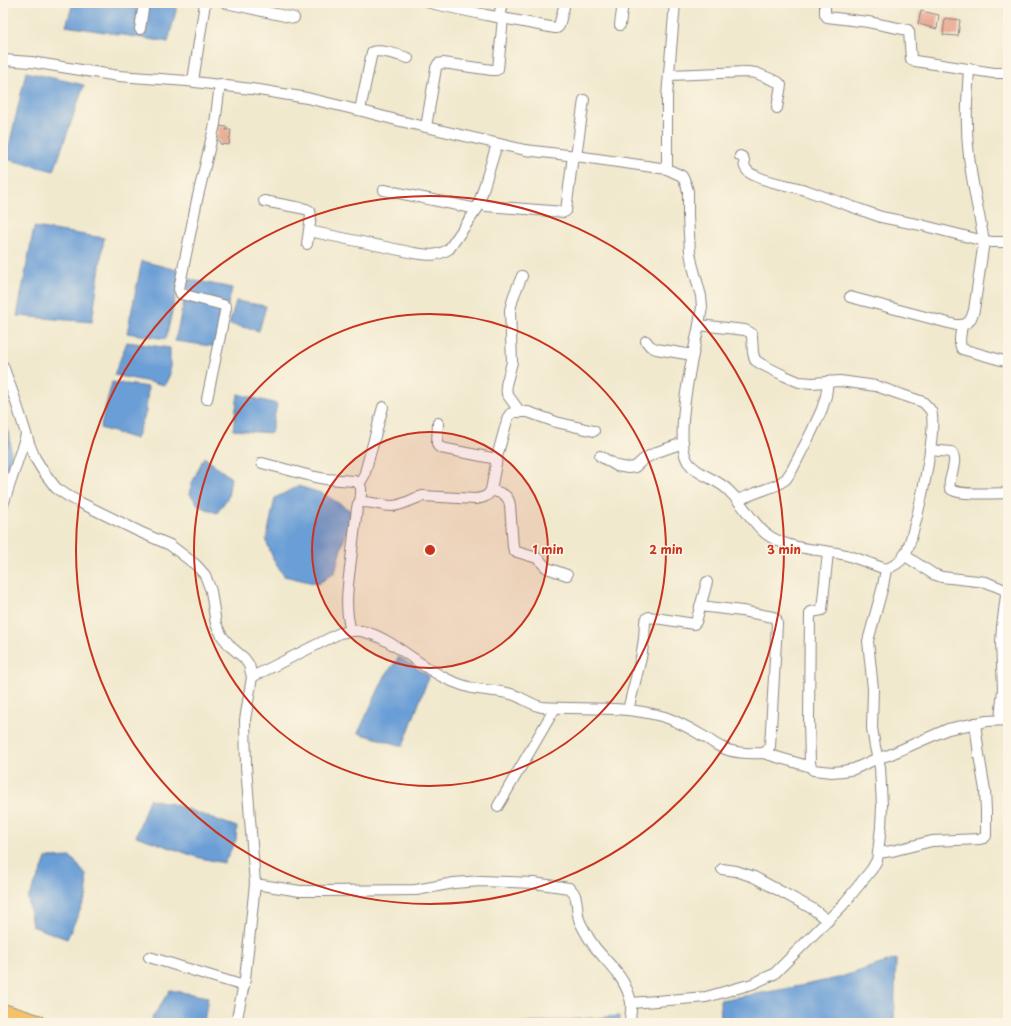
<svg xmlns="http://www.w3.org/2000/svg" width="1011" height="1026" viewBox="0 0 1011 1026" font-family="'Playpen Sans',sans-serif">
<rect width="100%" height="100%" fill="#fcf5e5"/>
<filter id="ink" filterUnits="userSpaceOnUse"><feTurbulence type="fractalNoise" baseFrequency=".025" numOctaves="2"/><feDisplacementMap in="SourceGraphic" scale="8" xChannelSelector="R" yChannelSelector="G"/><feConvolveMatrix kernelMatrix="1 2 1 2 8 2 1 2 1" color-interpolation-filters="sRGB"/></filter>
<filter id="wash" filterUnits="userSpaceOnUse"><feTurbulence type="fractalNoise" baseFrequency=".012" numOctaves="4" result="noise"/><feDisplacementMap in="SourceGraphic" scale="16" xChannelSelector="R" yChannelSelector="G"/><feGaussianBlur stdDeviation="0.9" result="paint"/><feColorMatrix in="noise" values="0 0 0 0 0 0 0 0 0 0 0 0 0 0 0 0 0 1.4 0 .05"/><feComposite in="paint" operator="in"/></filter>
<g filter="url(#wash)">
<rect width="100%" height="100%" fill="#f1e9ce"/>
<g fill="#6a9ed6" stroke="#466088">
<polygon points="73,3 178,3 168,42 66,26"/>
<polygon points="26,72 84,85 54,171 6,159"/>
<polygon points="34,227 104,238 92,322 17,316"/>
<polygon points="142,261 181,271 166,339 127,333"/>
<polygon points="189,279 232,288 218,347 175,341"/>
<polygon points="236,301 266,306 259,331 229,324"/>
<polygon points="127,342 170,348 170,374 165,385 114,375"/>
<polygon points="112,382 148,387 146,412 136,439 100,428"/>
<polygon points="238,394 277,404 271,433 233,430"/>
<polygon points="3,422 10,437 11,457 3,476"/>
<polygon points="204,457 231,478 228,497 217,513 199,506 190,494 192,483"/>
<polygon points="298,486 324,494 354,513 342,545 335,572 318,584 284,576 275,563 266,541 275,498"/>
<polygon points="399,657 429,676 403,746 358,733 385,676"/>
<polygon points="149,799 173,804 237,827 236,840 224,863 200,858 136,836"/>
<polygon points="71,857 86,875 87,895 67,939 32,926 28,898 41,872 46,858"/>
<polygon points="896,959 894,1023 721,1023 720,1000 785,989 838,978"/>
<polygon points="170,990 208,997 204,1023 154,1023 152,1018"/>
<polygon points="620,1016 620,1023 521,1023"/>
<polygon points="396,1018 442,1023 394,1023"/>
</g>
<g id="blocks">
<g fill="#e9ab95">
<polygon points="921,11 939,15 937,29 918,24"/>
<polygon points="945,18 960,20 958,36 943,35"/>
<polygon points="217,126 228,127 226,130 231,130 229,145 220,144 220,141 215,139 219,131 216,130"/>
</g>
</g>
</g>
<g filter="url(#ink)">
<use href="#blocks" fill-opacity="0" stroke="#8a8684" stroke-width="1"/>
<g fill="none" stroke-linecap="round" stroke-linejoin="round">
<defs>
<g id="minor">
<polyline points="226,3 294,18"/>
<polyline points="430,3 486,15 555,28 557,28 559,26 565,3"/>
<polyline points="825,3 825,14 827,17 868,22 908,30 909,32 911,59 915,61 994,73 1008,73"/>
<polyline points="499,17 502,3"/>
<polyline points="620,25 623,3"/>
<polyline points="140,29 144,3"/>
<path d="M 3,60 L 31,62 L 87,71 L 119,76 L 187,81 L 259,90 L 307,98 L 366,112 L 400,121 L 525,150 L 576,156 L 667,169 L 682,176 L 686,184 L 688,191 L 688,216 L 690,252 L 692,263 L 701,296 L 702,307 L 699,325 L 745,330 L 751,333 L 752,336 L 753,353 L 755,360 L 761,364 L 785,376 L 799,382 L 812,383 L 840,381 L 876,386 L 923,402 C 926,405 929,408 931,411 C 938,431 915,535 905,555 C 900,563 894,566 886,569"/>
<polyline points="669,75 747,72 756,73 778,82 781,85 777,108"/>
<polyline points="193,81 205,3"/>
<path d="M 360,110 L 372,52 C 381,49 398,55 408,58"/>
<polyline points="426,127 436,68 438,64 443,63 492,70 496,70 498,69 503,18"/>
<polyline points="497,144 479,203 486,206 564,212 566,211 573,155"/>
<polyline points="576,156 584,100"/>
<path d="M 740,156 C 747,158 742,163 746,169 C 748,172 753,175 756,176 C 771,184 792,185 808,191 L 881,217 L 921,225 L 984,241 C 977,203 967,162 967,125 C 966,106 968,88 969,69"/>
<polyline points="667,169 667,96 675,3"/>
<polyline points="384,190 477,209"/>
<polyline points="264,201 306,209 310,211 311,216 307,244"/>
<path d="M 309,231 L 414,253 C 428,255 436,257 449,249 L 477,209 L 479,203"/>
<path d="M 850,297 L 956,325 C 968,326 971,321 974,310 L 984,241 L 993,242 L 1008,242"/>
<path d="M 962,325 C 961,333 958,343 962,349 L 1008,362"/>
<polyline points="646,341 650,346 656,349 693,355"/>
<polyline points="3,366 15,399 30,446 35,458 43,471 56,488 68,496 81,503 140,532 170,545 196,565 205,575 211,591 216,624 222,636 231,647 244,658 249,665 252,677 245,720 246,766 255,884 245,979 236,1023"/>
<polyline points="207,399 226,307 223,305 181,294 179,289 197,200 215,124 220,84"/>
<polyline points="520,412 507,394 506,385 512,362 510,310 514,295 522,276"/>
<polyline points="438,423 437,443 438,446 441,448 497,459"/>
<path d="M 930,450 L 951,452 C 956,458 954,463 953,469 C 952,475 948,483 950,488 C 954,496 999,493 1008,493"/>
<polyline points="600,456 617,466 628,468 635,467 644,459 657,452 683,443"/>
<path d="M 262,463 L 315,477 L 326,479 L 354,481 C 364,484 361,493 360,502"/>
<polyline points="358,482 361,481 364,476 383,407"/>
<path d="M 491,490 C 501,494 508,493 510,505 L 513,547 L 514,551 L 537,558 L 540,560 L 542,563 L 547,568 L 567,575"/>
<polyline points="737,500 777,485 786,479 792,470 812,431 822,409 826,396 828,381"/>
<polyline points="3,505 26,435"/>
<polyline points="828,552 822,610 811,612 810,614 809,719 810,763 811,767 813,770 832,772 843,771 854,769 878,758 889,755 948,729 987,721 1008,720"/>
<polyline points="904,555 933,574 942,577 986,582 1005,590 1006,595 1002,627 1001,642 1003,689 1000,720"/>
<path d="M 351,631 C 344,607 348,584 351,560 C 353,543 355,525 357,508 L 358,504 L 360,502 C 371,501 381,506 392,506 C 402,506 413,498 423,496 L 475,499 C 482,498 488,497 491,490 L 498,453 L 508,417 L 510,414 L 515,412 L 528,412 L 556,422 L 594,431"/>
<path d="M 252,677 L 340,633 C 347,632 354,630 361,631 C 392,637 419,667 449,680 C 456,683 464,686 472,688 C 485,691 499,690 511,694 C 522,697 531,705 542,707 C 582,710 622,705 661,716 C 676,720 689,728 703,736 C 709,739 714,744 721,747 C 731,753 751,754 763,753 L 767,751 L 770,746 L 777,624 L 776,619 L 773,617 L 742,611 L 700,606"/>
<polyline points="628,710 641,658 644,639 645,622 647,618 649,617 694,624 696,622 707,582"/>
<polyline points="763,753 811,767"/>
<polyline points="498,806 555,708"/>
<polyline points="878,853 892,851 932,841 980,839 984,838 986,836 986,811 985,790 979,755 975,723"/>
<polyline points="722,869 736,871 754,877 813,909 828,921"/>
<path d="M 255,884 L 300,891 L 324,891 L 416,890 L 454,883 L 481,881 L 534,883 L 569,888 C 580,895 575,911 580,922 C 584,930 589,939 594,946 C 609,965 625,976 631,1002 C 632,1008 630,1016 630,1023"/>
<polyline points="149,957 244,986"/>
<path d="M 631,1003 L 706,997 L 752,984 L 774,974 L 842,906 L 872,869 L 877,860 L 878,853 L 881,827 L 882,806 L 880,767 L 875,747 L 872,728 L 873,689 L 868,641 L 883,586 L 886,569 C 873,565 860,559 846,555 C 819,548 788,551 765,533 C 759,528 754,521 749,515 C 743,506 735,497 728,490 C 716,478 698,476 688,462 C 673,439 693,354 699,325"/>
</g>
<polyline id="primary" points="3,1012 38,1023"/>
</defs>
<use href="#minor" stroke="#8a8684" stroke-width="12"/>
<use href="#primary" stroke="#8a8684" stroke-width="18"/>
<use href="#minor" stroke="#fff" stroke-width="10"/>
<use href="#primary" stroke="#f3c26a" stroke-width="16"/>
</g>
</g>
<circle cx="430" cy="550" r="118" fill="#c8321e" fill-opacity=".12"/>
<g fill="none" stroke="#c8321e" stroke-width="2">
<circle cx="430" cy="550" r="118"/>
<circle cx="430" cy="550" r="236"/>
<circle cx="430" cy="550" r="354"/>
</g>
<circle cx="430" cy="550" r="6" fill="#c8321e" stroke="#fcf5e5" stroke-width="2"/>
<g font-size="12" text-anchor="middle" font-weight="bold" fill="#c8321e" stroke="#fcf5e5" stroke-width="3" stroke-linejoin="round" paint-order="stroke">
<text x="548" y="554">1 min</text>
<text x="666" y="554">2 min</text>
<text x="784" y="554">3 min</text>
</g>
<rect width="1011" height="1026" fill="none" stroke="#fcf5e5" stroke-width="16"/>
</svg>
